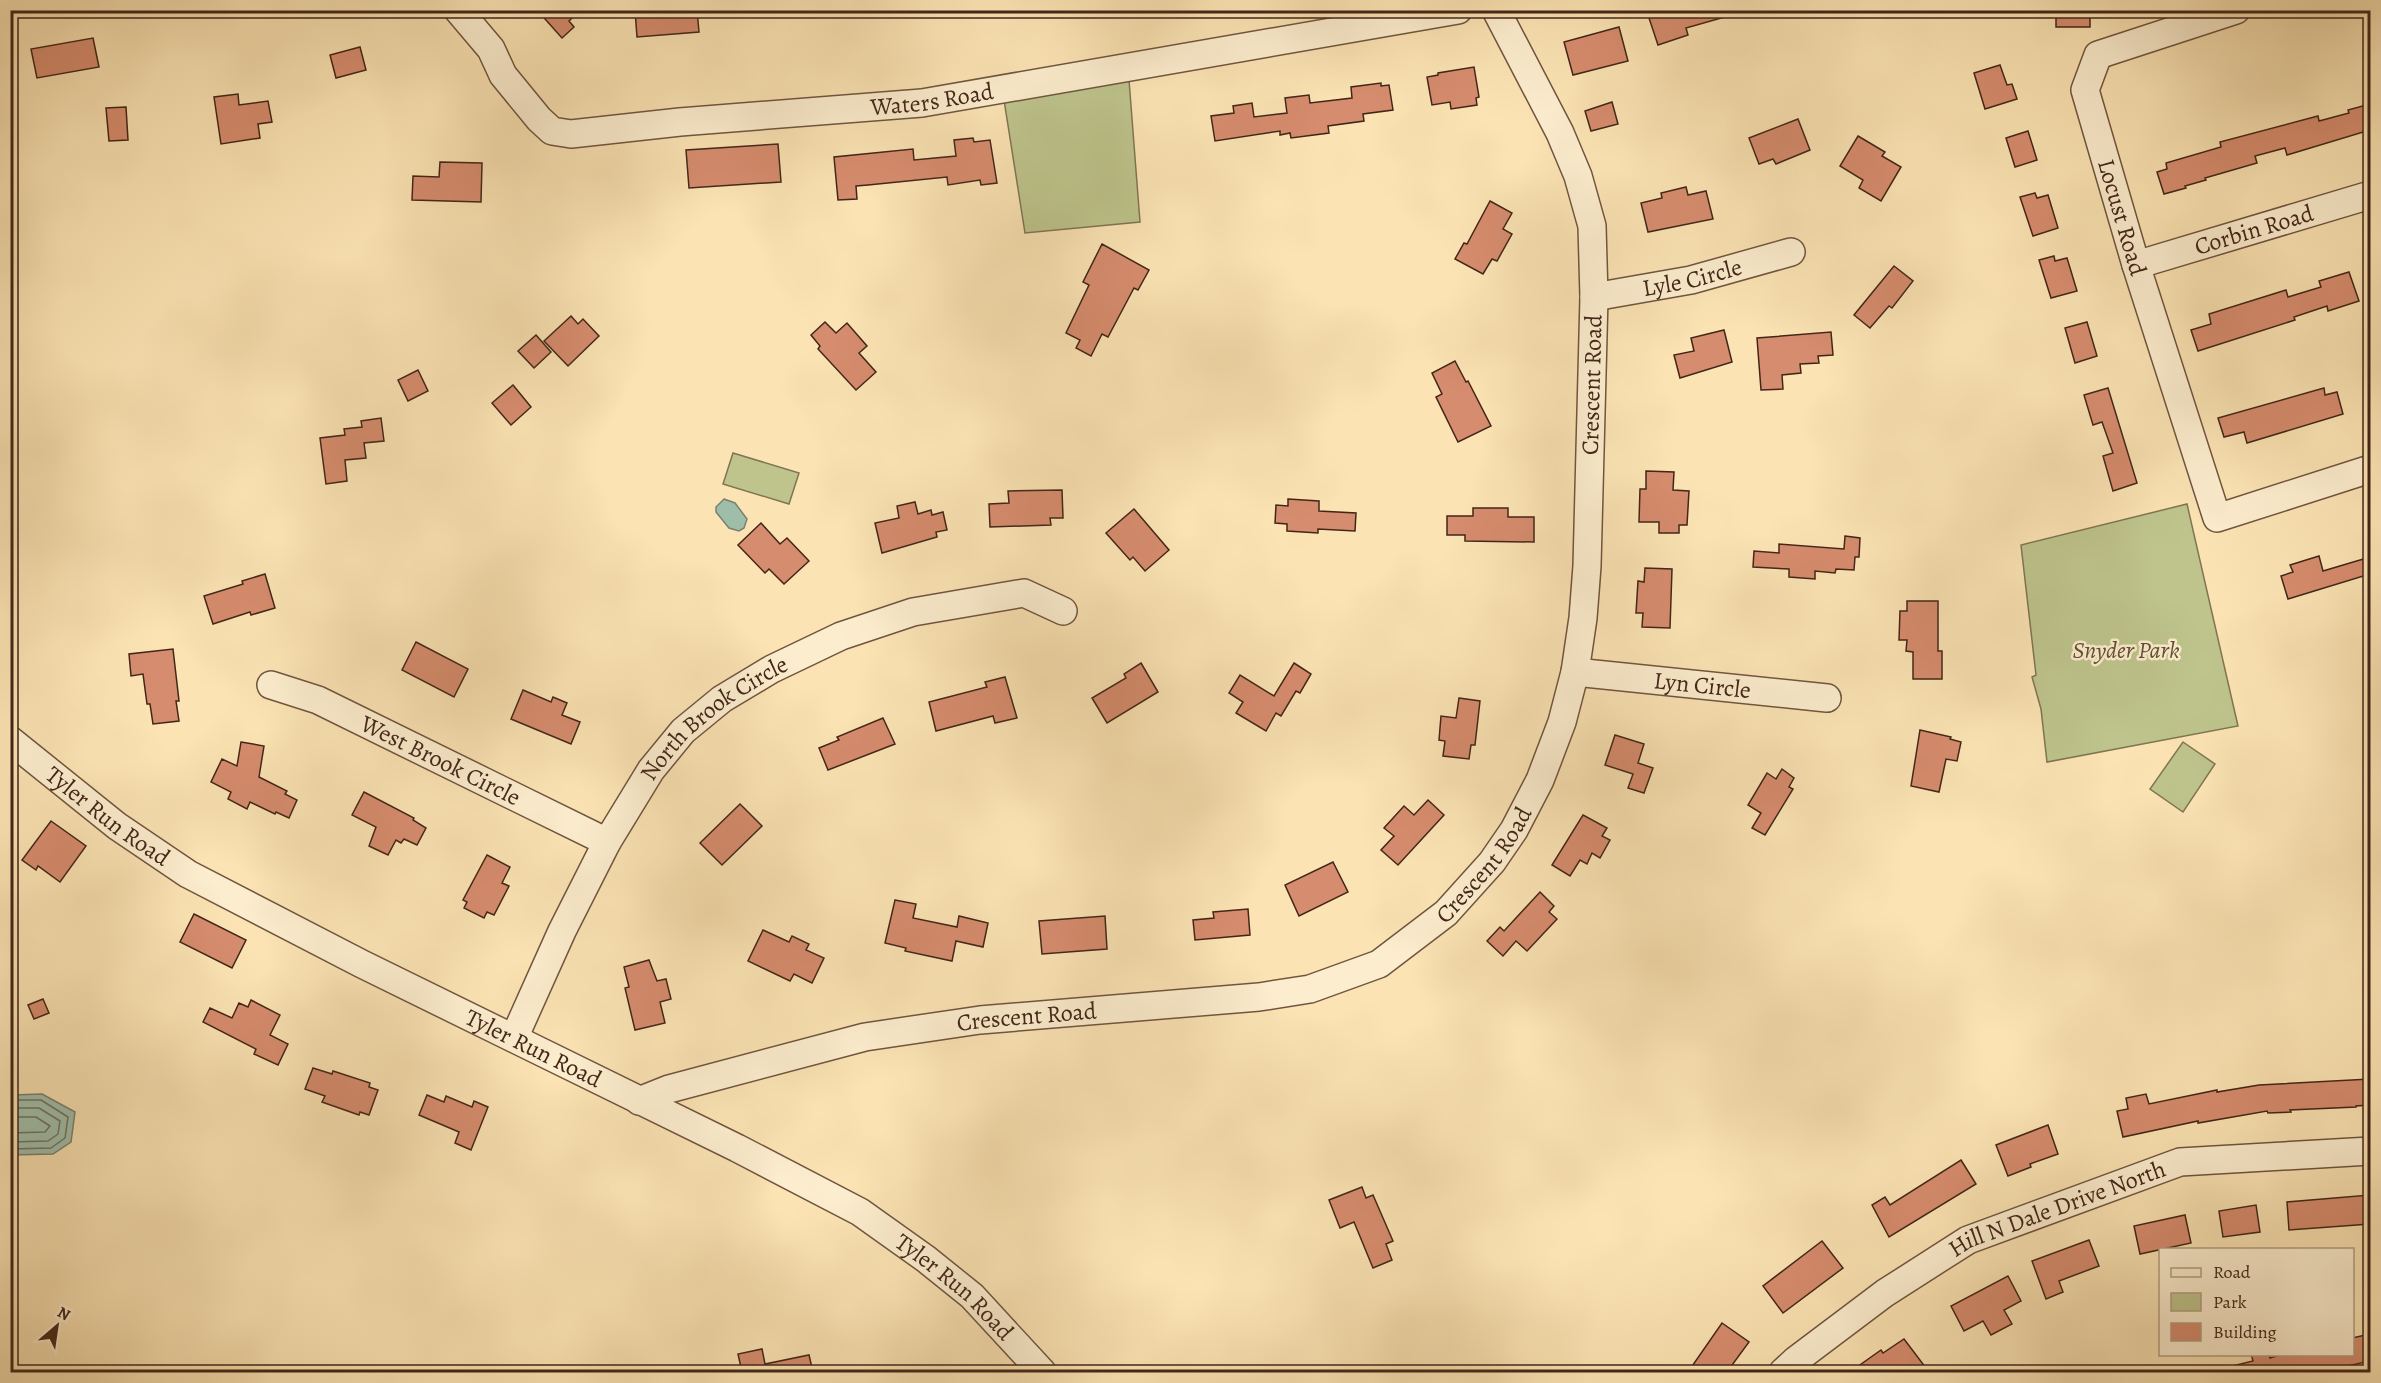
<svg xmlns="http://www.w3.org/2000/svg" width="2381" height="1383" viewBox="0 0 2381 1383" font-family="Alegreya,serif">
<rect width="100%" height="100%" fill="#fbe3b3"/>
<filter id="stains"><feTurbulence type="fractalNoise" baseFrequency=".00333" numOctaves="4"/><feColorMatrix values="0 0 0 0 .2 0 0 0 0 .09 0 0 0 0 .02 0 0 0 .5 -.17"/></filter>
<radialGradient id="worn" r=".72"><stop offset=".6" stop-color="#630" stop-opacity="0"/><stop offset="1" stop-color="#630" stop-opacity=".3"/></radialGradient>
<g fill="#bec48c" stroke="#807552" stroke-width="1.5">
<polygon points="1128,67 1140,222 1025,233 1001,81"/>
<polygon points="733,453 799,473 789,504 723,484"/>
<polygon points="2187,504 2238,726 2047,762 2041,709 2032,677 2036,675 2021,545"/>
<polygon points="2183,742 2215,764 2183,812 2150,789"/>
</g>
<g fill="#9fbeaa" stroke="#7a8170" stroke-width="1.5">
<polygon points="724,499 735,503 747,519 744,528 739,531 729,528 716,512 716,507"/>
<polygon points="42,1094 75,1112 71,1142 53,1154 11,1155 11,1095"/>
</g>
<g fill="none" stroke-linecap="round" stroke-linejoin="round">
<g stroke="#707261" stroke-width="1.5">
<polyline points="10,1100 41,1100 68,1117 65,1138 51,1148 10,1149"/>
<polyline points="10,1108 39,1108 60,1121 58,1134 48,1141 10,1142"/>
<polyline points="10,1117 36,1117 50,1126 45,1132 10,1133"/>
</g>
</g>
<g fill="#d68c6e" stroke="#422618" stroke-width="1.5">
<polygon points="537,10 580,10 569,21 574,27 562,38"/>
<polygon points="635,10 697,10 699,32 637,37"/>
<polygon points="1662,10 1732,10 1732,15 1686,28 1688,35 1658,45 1648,15"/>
<rect x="2056" y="10" width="34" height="17"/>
<polygon points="1619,27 1628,61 1573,75 1564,42"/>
<polygon points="93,38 99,67 37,78 31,49"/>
<polygon points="360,47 366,70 336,78 330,55"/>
<polygon points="2000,65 2007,85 2012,84 2017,99 1985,109 1974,73"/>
<polygon points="1474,67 1479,97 1476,98 1477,105 1451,109 1450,102 1432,105 1427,77 1438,75 1438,73"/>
<polygon points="1381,83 1381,86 1389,85 1393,110 1363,114 1364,121 1328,126 1329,133 1291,138 1290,133 1280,135 1280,131 1215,141 1211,116 1234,113 1233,106 1252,103 1254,117 1287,113 1285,98 1309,95 1310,103 1352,98 1351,87"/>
<polygon points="238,94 239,105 268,101 272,122 258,124 260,138 221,144 214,97"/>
<polygon points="1612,102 1618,124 1591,131 1585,111"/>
<polygon points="2370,104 2370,130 2287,155 2285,148 2255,156 2257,163 2205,178 2206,180 2185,186 2186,188 2164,194 2157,172 2167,169 2166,163 2221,147 2220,142 2318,116 2319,121 2349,113 2348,110"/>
<polygon points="126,107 128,140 109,141 106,108"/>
<polygon points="1798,119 1810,150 1776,164 1773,159 1759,164 1749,138"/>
<polygon points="2028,131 2037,160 2015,167 2006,138"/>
<polygon points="1858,136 1885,152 1882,156 1901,167 1881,201 1859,188 1863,180 1840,166"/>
<polygon points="973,138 974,142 990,140 997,183 981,185 980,180 948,185 947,177 868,185 856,186 857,199 838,200 834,157 913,149 914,160 956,156 954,140"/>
<polygon points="778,144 781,182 689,188 686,150"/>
<polygon points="440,162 482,163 481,202 412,200 413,176 439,177"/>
<polygon points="1686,187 1688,195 1706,191 1713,219 1648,232 1641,203 1662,198 1661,193"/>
<polygon points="2035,193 2037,198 2048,195 2058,228 2033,236 2020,197"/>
<polygon points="1490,201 1512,213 1503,229 1512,234 1497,261 1492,259 1483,274 1455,259 1464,243 1467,244"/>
<polygon points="1102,244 1149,270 1138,290 1134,288 1108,337 1102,334 1091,356 1076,348 1080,340 1066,333 1089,285 1083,282"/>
<polygon points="2054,256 2055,261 2067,258 2077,291 2051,298 2039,260"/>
<polygon points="1894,266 1913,281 1892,308 1889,306 1870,328 1854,315"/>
<polygon points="2349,272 2359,301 2328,311 2327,306 2294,317 2295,320 2198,351 2191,330 2211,324 2209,314 2286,290 2288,297 2321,287 2319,281"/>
<polygon points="571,316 578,324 583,319 599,336 568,366 544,341"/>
<polygon points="825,322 836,333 847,323 867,346 859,353 876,372 856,390 818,349 820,346 811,335"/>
<polygon points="2087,322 2097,356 2075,363 2065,328"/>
<polygon points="1724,330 1732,362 1680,378 1674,355 1694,351 1691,338"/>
<polygon points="1831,332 1833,355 1818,356 1819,363 1800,364 1801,373 1782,375 1783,389 1761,390 1757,338"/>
<polygon points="536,335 551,352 534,368 518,351"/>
<polygon points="1455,361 1466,382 1468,381 1491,426 1458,442 1436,397 1442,394 1432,373"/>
<polygon points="418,370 428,391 408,401 398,380"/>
<polygon points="513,385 531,407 511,425 492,403"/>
<polygon points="2108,388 2137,483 2113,491 2103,456 2113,453 2102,422 2093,425 2084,395"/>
<polygon points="2324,388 2325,395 2337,392 2343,414 2247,443 2244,432 2224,437 2218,418"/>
<polygon points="381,418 384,441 364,443 366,458 345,460 347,481 326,484 320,438 345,435 344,429 362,427 361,421"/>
<polygon points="1646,471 1674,472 1673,490 1689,491 1687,525 1679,525 1679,533 1659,533 1659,522 1639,522 1640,489 1646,489"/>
<polygon points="1062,490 1063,518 1050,518 1051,525 990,527 989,504 1009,503 1008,491"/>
<polygon points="1288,499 1319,501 1319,511 1356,513 1355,531 1318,529 1318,533 1287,531 1287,524 1275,523 1276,505 1288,506"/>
<polygon points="915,502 918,514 931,510 932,515 943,512 947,530 936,532 937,537 882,553 875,523 899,518 897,506"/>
<polygon points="1473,508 1508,508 1508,517 1534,517 1534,542 1465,541 1465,535 1447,535 1447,516 1473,516"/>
<polygon points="1134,509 1169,550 1145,571 1133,557 1130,560 1106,533"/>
<polygon points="761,523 780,544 787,538 809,561 784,584 769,569 765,573 738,545"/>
<polygon points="1845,536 1860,538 1859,557 1855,557 1854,570 1836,569 1835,573 1815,571 1815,579 1789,577 1789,569 1753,567 1754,551 1779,553 1779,544 1844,549"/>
<polygon points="2319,556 2323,571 2370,557 2370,574 2288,599 2281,576 2293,572 2290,565"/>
<polygon points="1645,568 1672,569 1670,628 1642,627 1643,613 1636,613 1638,581 1644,582"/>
<polygon points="265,574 275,608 251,615 250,612 213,624 204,596 243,584 242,581"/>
<polygon points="1907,601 1938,601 1938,651 1942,651 1942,679 1913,679 1913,652 1906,651 1907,640 1899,640 1900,611 1907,611"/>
<polygon points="416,642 468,669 454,697 402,670"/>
<polygon points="173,649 179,701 176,701 179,721 153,724 150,704 147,704 143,674 131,676 129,654"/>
<polygon points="1141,663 1158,692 1107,723 1092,698 1126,678 1124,674"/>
<polygon points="1294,663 1311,674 1300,693 1296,691 1281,716 1276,713 1266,731 1236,713 1243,702 1229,693 1240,675 1274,696"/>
<polygon points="1005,677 1017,718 995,723 993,716 936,731 929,702 987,687 985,682"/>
<polygon points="523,690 551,702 553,697 567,703 562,715 580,722 571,744 511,719"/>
<polygon points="1459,698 1480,701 1475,745 1471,745 1469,759 1443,756 1445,741 1439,740 1441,716 1456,718"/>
<polygon points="883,718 895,744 828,770 819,748 839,740 837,737"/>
<polygon points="1920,730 1951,737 1950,739 1961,742 1957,761 1946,759 1939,792 1911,786"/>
<polygon points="1615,735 1644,744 1638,763 1653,768 1644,793 1628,788 1633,774 1605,765"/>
<polygon points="241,742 264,746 259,777 287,791 285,794 297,800 289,818 276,812 275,814 250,802 247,809 228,799 231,792 211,782 222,759 237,766"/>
<polygon points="1782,769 1794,778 1789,787 1793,789 1765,835 1752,828 1761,813 1748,805 1767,773 1776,779"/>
<polygon points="364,792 414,818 413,820 426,828 417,845 404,839 401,843 396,840 388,855 369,846 376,827 352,815"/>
<polygon points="1428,800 1444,815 1398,865 1381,850 1394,836 1384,828 1404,806 1414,815"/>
<polygon points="740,804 762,826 722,865 700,843"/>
<polygon points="1583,815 1607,828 1602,836 1610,840 1600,858 1592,853 1587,864 1580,860 1570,876 1552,865"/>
<polygon points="51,821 86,846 60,882 38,866 36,870 22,860"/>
<polygon points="487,855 510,867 502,883 509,886 494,915 487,912 484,918 464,908 467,902 463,900"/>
<polygon points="1333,862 1348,892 1299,916 1285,885"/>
<polygon points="1540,892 1554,906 1549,912 1557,919 1527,951 1516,941 1503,956 1487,941 1500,927 1504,931"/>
<polygon points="895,900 916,904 913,918 957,927 959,916 988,923 983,947 956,941 952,961 905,951 906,948 885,943"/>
<polygon points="1248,909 1250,935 1195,940 1193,920 1214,918 1213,912"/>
<polygon points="194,914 246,940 232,968 180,942"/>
<polygon points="1105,916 1107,949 1042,954 1039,921"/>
<polygon points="763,930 789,942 792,936 809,944 806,950 824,958 812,983 794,974 790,981 748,961"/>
<polygon points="649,960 657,981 666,979 671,999 660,1002 665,1023 635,1030 625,988 629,987 624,967"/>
<polygon points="43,999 49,1013 34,1019 28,1005"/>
<polygon points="251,1000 280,1015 270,1035 288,1044 278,1065 254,1054 256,1049 203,1022 210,1008 232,1018 239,1003 248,1007"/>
<polygon points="313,1068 332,1074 333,1071 370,1083 369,1087 378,1090 369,1115 360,1112 359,1115 322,1102 325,1096 305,1089"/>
<polygon points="2370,1079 2370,1105 2356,1106 2356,1107 2290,1110 2291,1112 2268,1113 2267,1111 2198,1123 2198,1121 2123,1137 2117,1111 2128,1109 2126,1098 2146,1094 2149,1104 2217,1090 2217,1092 2259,1085"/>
<polygon points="427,1095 444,1102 446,1096 472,1107 474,1101 488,1107 471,1150 455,1143 459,1132 419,1115"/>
<polygon points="2048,1125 2058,1154 2030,1164 2031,1167 2008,1176 1996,1145"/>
<polygon points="1961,1160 1976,1184 1889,1237 1872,1205 1885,1197 1890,1205"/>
<polygon points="1362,1187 1366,1198 1373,1195 1393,1241 1386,1244 1392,1260 1373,1268 1354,1222 1340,1228 1329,1200"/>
<polygon points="2370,1195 2370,1224 2289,1230 2287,1202"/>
<polygon points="2256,1205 2260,1232 2223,1237 2219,1211"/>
<polygon points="2185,1215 2191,1243 2140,1254 2134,1226"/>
<polygon points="2089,1240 2099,1266 2059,1281 2063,1292 2046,1299 2032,1261"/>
<polygon points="1822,1241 1843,1268 1783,1313 1763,1286"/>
<polygon points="2008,1276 2021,1301 2004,1310 2012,1324 1991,1335 1983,1321 1964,1331 1951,1306"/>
<polygon points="1722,1323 1749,1342 1727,1372 1688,1372"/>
<polygon points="2370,1334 2370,1361 2334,1369 2334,1372 2232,1372 2232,1366 2253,1361 2251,1354 2269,1354 2270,1358 2283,1354 2352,1354 2352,1338"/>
<polygon points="1904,1339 1929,1372 1850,1372 1881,1350 1883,1353"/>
<polygon points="762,1349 765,1364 809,1355 813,1372 742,1372 738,1354"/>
</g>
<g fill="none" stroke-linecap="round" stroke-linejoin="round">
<defs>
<g id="minor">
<path id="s1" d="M 458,10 L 491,49 L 503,75 L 539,119 L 552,131 L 571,134 L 680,122 L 922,103 L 1458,10"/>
<path id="s2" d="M 2236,10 L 2098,55 L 2085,90 L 2136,265 L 2217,518 L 2370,469"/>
<path id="s3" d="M 2136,265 L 2370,195"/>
<path id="s4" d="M 1594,297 L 1691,280 L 1791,252"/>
<path id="s5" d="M 1575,672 L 1827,698"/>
<path id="s6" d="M 271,685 L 318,700 L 607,842"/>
<path id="s7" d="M 10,740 L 117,826 L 188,874 L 362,964 L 737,1148 L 860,1212 L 926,1259 L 972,1296 L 1042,1372"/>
<path id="s8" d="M 514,1038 L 562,931 L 607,842 L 651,770 L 683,731 L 722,699 L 772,669 L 841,636 L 913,612 L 1024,593 L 1063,611"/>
<path id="s9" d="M 639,1101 L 669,1089 L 865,1037 L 980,1020 L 1259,997 L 1310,989 L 1379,964 L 1446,913 L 1492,862 L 1514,830 L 1540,780 L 1562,722 L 1575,672 L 1583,618 L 1587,566 L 1594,297 L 1592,226 L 1578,176 L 1560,133 L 1496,10"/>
<path id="s10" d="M 1783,1372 L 1796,1360 L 1885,1293 L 1968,1240 L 2180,1162 L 2370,1151"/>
</g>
</defs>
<use href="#minor" stroke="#70553f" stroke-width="30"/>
<use href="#minor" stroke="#fcedce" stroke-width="27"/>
</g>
<g text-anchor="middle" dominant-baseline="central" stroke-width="5" stroke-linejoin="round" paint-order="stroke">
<g font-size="24" fill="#422618" stroke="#fcedce">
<text stroke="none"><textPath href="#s1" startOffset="536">Waters Road</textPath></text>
<text stroke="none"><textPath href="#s2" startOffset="315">Locust Road</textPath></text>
<text stroke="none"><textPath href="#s3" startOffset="123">Corbin Road</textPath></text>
<text stroke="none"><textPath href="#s4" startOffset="100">Lyle Circle</textPath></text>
<text stroke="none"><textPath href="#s9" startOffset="1406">Crescent Road</textPath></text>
<text stroke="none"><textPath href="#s5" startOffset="128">Lyn Circle</textPath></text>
<text stroke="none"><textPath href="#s8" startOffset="384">North Brook Circle</textPath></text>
<text stroke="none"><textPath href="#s6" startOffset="186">West Brook Circle</textPath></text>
<text stroke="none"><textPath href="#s7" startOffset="124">Tyler Run Road</textPath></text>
<text stroke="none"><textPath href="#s9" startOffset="902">Crescent Road</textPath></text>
<text stroke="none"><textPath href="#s9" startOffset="398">Crescent Road</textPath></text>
<text stroke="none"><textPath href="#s7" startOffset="610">Tyler Run Road</textPath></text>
<text stroke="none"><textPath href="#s10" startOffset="322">Hill N Dale Drive North</textPath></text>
<text stroke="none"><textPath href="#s7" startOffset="1096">Tyler Run Road</textPath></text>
</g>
<g font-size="24" font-style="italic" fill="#614e35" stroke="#fcedce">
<text x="2126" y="650">Snyder Park</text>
</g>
</g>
<rect width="2381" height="1383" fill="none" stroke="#fbe3b3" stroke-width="36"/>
<rect x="12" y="12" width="2357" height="1359" fill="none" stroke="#422618" stroke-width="3"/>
<rect x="18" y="18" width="2345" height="1347" fill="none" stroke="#422618" stroke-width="1.5"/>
<rect x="2159" y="1248" width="195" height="108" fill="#fcedce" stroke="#b29d85" stroke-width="1.5"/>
<rect x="2171" y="1268" width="30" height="9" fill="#fcedce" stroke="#b29d85" stroke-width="1.5"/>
<text x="2213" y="1278" font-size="18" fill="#422618">Road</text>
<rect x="2171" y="1293" width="30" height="18" fill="#bec48c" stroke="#b29d85" stroke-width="1.5"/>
<text x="2213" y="1308" font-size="18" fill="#422618">Park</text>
<rect x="2171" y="1323" width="30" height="18" fill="#d68c6e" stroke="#b29d85" stroke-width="1.5"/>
<text x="2213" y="1338" font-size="18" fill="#422618">Building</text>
<g transform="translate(57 1326) rotate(29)" stroke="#fcedce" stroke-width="4.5" paint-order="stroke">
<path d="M0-4.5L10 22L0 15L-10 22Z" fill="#422618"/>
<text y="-9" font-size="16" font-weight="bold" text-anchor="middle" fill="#422618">N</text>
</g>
<rect width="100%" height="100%" filter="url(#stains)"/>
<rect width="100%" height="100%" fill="url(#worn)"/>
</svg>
